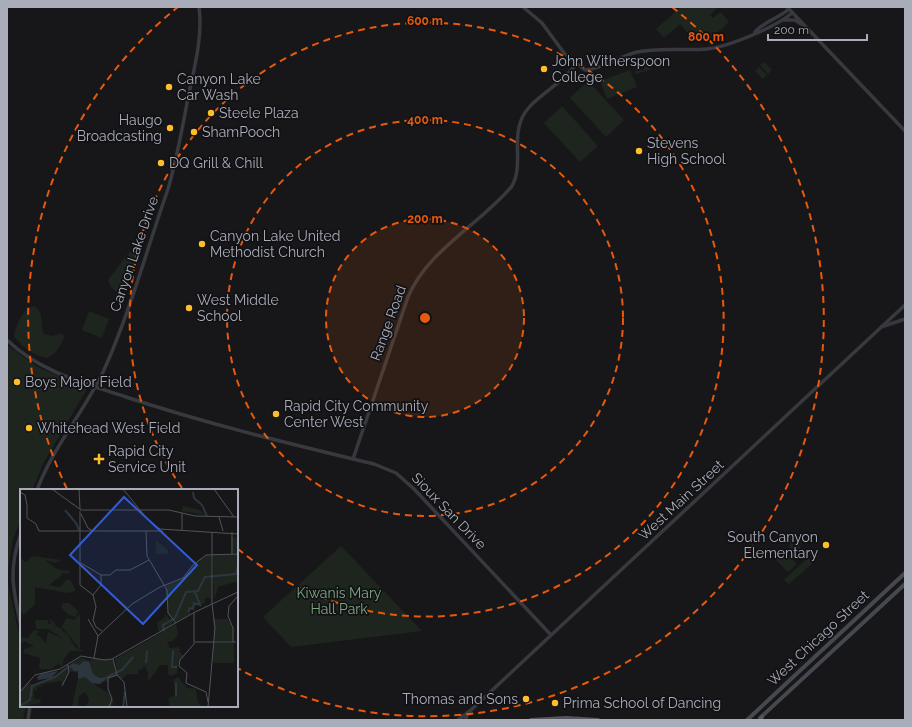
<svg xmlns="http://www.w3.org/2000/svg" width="912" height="727" viewBox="0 0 912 727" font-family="Raleway,sans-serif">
<rect width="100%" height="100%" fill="#17171a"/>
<g fill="#1d251e">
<polygon points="681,7 715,7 717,8 710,15 713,18 721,12 729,22 708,41 700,31 692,38 680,24 664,38 656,29"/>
<polygon points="764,62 772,70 768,74 760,65"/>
<polygon points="645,64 651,69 650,70 635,74 636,66 643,71"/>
<polygon points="759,67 767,75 763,79 755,71"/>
<polygon points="630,70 637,87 607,99 600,81"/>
<polygon points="588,81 624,120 606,137 570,98"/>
<polygon points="562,106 598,146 580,162 544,123"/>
<polygon points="133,249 137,253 126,289 117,292 111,287 108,280 126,256"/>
<path d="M 34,306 C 46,313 39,325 44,334 L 53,336 L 61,333 L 65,337 L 56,352 L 47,358 C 36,357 20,346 14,336 C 16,326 22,309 34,306 Z"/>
<polygon points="89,311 109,319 102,338 82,330"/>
<polygon points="7,345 36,366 87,389 44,462 32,490 21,490 21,520 13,539 7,578 21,644 21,706 26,706 23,720 7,720"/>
<polygon points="794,535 800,536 801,542 799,550 794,553 790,551 790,538"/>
<polygon points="341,546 422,631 291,647 263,617"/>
<polygon points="783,549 797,564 788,572 774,558"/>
<polygon points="808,558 813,563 789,584 784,580"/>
</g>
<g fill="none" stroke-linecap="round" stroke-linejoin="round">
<g stroke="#38393f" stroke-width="3.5">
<path d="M 523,7 L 542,23 L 564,53 L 585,70 C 603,69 620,56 637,52 C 660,47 683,51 707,49 C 728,47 776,27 792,13"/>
<polyline points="787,7 905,131"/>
<polyline points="784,20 795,20 801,24"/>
<path d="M 755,32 C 763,22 779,18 789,9"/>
<polyline points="881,327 905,319"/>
<path d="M 7,340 C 40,372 84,383 126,397 C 207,424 291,444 374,464 L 396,473 L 414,489 L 551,635"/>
<path d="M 353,459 L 408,297 C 428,250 479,225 512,186 C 524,164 511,139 523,116 C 533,97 564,83 576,64"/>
<path d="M 37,490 C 53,447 84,412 104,370 C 130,312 147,249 168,189 C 177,159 182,129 188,98 C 194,69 203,37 199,7"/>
<path d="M 21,533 C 8,569 13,590 21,626"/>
<polyline points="28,720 30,706"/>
<polyline points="458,720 471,710 905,305"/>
<polyline points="465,720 469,712"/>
</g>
<g stroke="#46484f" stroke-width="4">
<polyline points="760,718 905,584"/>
<polyline points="747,720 905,573"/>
</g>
<g stroke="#54565e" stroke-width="4">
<polyline points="531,720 566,718 598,720"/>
<polyline points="760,720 762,717"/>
</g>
</g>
<circle cx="425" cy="318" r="99" fill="#e8590c" fill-opacity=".12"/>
<g fill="none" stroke="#e8590c" stroke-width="2" stroke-dasharray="7 5">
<circle cx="425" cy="318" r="99"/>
<circle cx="425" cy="318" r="198"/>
<path d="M182 488A297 297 0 1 1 238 549"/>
<path d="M67 489A397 397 0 0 1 178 7M672 7A397 397 0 0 1 239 669"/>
</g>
<g fill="#febe2a" stroke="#121215" stroke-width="1.5">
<circle cx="544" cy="69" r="4"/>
<circle cx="169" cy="87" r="4"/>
<circle cx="211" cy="113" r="4"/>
<circle cx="170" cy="128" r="4"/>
<circle cx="194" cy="132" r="4"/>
<circle cx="639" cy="151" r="4"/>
<circle cx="161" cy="163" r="4"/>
<circle cx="202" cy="244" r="4"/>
<circle cx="189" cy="308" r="4"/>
<circle cx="17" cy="382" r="4"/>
<circle cx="276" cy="414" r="4"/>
<circle cx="29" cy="428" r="4"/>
<path d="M97 453h4v4h4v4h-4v4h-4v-4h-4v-4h4z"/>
<circle cx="826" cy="545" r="4"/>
<circle cx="526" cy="699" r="4"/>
<circle cx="555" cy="703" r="4"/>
</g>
<g text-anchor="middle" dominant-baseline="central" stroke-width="3.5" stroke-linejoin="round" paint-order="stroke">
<g font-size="14" fill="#a9adba" stroke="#121215" text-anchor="start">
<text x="552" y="61">John Witherspoon<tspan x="552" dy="16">College</tspan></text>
<text x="177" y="79">Canyon Lake<tspan x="177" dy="16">Car Wash</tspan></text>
<text x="219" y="113">Steele Plaza</text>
<text x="162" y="120" text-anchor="end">Haugo<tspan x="162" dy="16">Broadcasting</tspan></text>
<text x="202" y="132">ShamPooch</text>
<text x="647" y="143">Stevens<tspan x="647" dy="16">High School</tspan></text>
<text x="169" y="163">DQ Grill &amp; Chill</text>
<text x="210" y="236">Canyon Lake United<tspan x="210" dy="16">Methodist Church</tspan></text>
<text x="197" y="300">West Middle<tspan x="197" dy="16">School</tspan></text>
<text x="25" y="382">Boys Major Field</text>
<text x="284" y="406">Rapid City Community<tspan x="284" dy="16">Center West</tspan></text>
<text x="37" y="428">Whitehead West Field</text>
<text x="108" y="451">Rapid City<tspan x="108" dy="16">Service Unit</tspan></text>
<text x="818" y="537" text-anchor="end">South Canyon<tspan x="818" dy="16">Elementary</tspan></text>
<text x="518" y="699" text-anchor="end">Thomas and Sons</text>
<text x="563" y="703">Prima School of Dancing</text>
</g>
<g font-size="14" fill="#a9adba" stroke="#121215">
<text transform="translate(134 254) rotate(-71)">Canyon Lake Drive</text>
<text transform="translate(388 323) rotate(-70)">Range Road</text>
<text transform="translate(681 500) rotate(-43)">West Main Street</text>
<text transform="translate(449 511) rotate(46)">Sioux San Drive</text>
<text transform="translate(818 638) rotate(-43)">West Chicago Street</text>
</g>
<g font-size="14" fill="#7ea682" stroke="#121215">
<text x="339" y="593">Kiwanis Mary<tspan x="339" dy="16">Hall Park</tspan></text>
</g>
</g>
<g transform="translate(20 489)">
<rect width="218" height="218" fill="#17171a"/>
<path d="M 163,17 L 180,21 L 185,26 L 162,22 ZM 217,45 L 218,64 L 211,64 L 211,49 L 217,48 ZM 136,52 L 148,61 L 148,65 L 136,65 ZM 193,65 L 218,65 L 218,92 L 198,98 L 194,110 ZM 186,66 L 191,66 L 191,109 L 185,109 L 185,114 L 170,119 L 170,125 L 156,133 L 149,126 L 145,97 L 162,90 L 174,76 ZM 13,67 L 42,71 L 35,74 L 25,71 L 37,80 L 50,82 L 47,85 L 42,84 L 42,86 L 29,96 L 40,98 L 47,90 L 51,92 L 56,102 L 47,104 L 15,98 L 15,115 L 4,126 L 0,122 L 0,69 L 6,73 ZM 43,114 L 49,114 L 58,122 L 56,128 L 48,126 L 41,118 ZM 60,125 L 60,159 L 59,159 L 42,138 L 46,129 L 54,131 ZM 145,125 L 155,134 L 139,143 L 137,134 L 145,128 ZM 193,130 L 208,130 L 213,140 L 213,152 L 194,152 ZM 15,131 L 27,131 L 29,135 L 32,134 L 29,131 L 32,131 L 37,138 L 43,140 L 42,142 L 47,145 L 55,158 L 64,162 L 50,162 L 44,170 L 42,177 L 38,175 L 31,180 L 19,180 L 20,169 L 3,164 L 4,160 L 14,157 L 4,152 L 0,156 L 0,148 L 8,149 L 14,141 L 22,143 L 16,144 L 26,154 L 28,143 L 44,150 L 28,140 L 16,140 ZM 156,135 L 158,146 L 153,152 L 147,153 L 150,159 L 159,158 L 159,160 L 162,160 L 159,162 L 164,168 L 159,172 L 157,184 L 151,187 L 148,185 L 148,176 L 140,176 L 128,193 L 128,184 L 124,176 L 123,180 L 118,181 L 118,185 L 107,185 L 102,190 L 98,187 L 95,170 ZM 193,154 L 214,154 L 214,174 L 195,174 L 193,172 ZM 60,168 L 70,172 L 74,169 L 93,171 L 96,187 L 89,190 L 88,192 L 74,195 L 88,204 L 94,212 L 92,216 L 98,218 L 66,218 L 69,210 L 65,203 L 59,207 L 58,216 L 64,218 L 52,218 L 59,184 L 49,182 L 46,189 L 42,189 L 45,191 L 42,197 L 41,192 L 17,196 L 27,197 L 17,198 L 17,202 L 14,200 L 14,210 L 21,210 L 20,214 L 0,218 L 0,203 L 8,193 L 14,197 L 33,189 ZM 158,188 L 167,199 L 176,200 L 178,213 L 182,218 L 150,218 L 148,209 L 157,206 L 153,191 Z" fill="#1d251e"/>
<path d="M 64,172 L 69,173 L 73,185 L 79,189 L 88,188 L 80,195 L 72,194 L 65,188 L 58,190 L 58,182 L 54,182 L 49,177 L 53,174 L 59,176 ZM 38,182 L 31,189 L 18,191 L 17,188 L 21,185 Z" fill="#2c363f"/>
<path fill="none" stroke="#2c363f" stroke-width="2" d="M 173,3 L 174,9 L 182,16 L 187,27M 45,21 L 56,34 L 59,41M 168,123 L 170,119 L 173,120 L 174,114 L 180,116 L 175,103M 144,142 L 143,136 L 155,129 L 166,103 L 178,102 L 185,88 L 216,85 L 218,76M 153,162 L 152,178 L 157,178M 126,174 L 127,162M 87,188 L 102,181 L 113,168M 156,207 L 156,194M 0,217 L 10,211 L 12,197 L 35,188 L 49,177M 103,218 L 105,203"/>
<path fill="none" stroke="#51535a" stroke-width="1" d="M 32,0 L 54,16M 59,0 L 60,20M 103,0 L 129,32 L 140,40 L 218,45M 194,0 L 214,28M 0,3 L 5,6 L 7,16 L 7,29 L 16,35 L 19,42 L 143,42M 53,15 L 61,21 L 149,21 L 175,27 L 218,28M 60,22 L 60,96 L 73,106 L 76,118 L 73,131 L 76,138 L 82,142M 162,24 L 162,41M 61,25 L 68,39 L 73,42M 199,28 L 203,42M 126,42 L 127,67 L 147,101 L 148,124 L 156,134M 212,43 L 212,65M 192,44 L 192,115M 61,74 L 81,86M 81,86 L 90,86 L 96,81 L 110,81 L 129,71M 73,106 L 81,96 L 81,86M 174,124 L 174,155 L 160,171 L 159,177 L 167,184 L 166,194 L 186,203 L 188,213M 68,130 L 78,147M 175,153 L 216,153M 213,153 L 213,139 L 208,127 L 209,117 L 218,107M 74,169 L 78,147 L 112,115 L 140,98 L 163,89 L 173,76 L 186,66 L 218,65M 93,170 L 97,186 L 104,193 L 107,218M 42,197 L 49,183 L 48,176M 0,203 L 15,186 L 40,180 L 61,167 L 84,171 L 92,170 L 175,123 L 218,103M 89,218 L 92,210 L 88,200 L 88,189 L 97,186M 188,218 L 195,139 L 192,115"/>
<path fill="#325cd4" fill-opacity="0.15" stroke="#325cd4" stroke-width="2" d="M 104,8 L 177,76 L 123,135 L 50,66 Z"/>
<rect width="218" height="218" fill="none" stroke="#a9adba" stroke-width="2"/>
</g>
<circle cx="425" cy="318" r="6" fill="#e8590c" stroke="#121215" stroke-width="2"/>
<g font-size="12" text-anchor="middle" font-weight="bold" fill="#e8590c" stroke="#121215" stroke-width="3.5" stroke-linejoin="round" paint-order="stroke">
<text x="425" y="25">600 m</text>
<text x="706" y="41">800 m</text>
<text x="425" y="124">400 m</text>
<text x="425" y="223">200 m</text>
</g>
<rect width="912" height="727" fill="none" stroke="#a9adba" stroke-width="16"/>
<path d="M768 34v6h99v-6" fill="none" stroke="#a9adba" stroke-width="2"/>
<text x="774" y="34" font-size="12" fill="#a9adba" stroke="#121215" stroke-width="3" paint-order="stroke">200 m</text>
</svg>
